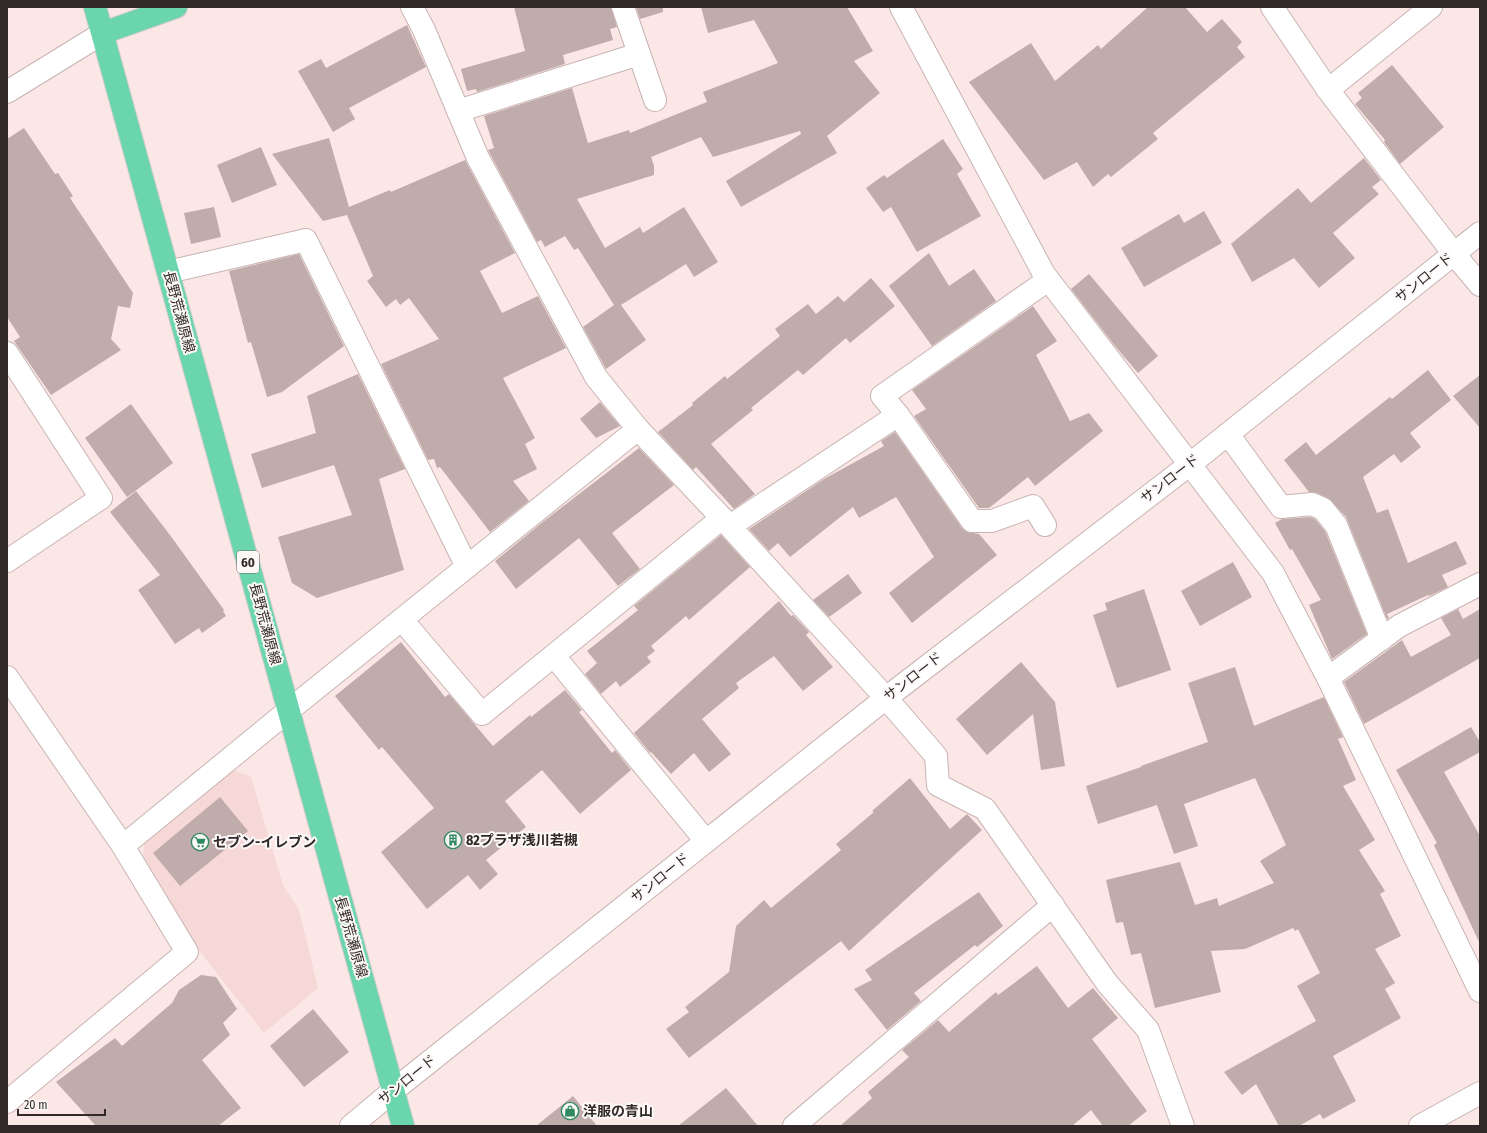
<svg xmlns="http://www.w3.org/2000/svg" width="1487" height="1133" viewBox="0 0 1487 1133" font-family="'Fira Sans Condensed','Noto Sans JP',sans-serif">
<rect width="100%" height="100%" fill="#fbe7e5"/>
<polygon fill="#f6d9d6" points="231,769 251,777 283,885 299,910 318,988 264,1033 198,949 143,861 144,842"/>
<g fill="#c0acaa">
<polygon points="514,7 611,7 617,27 610,29 613,40 563,55 565,64 477,92 476,89 467,91 461,69 525,51"/>
<polygon points="636,7 663,7 663,12 640,19"/>
<polygon points="701,7 847,7 873,51 854,61 880,93 827,136 837,153 741,207 726,181 801,134 800,131 713,157 701,137 651,157 654,166 654,175 577,199 605,248 640,227 643,233 684,207 718,262 694,277 686,264 621,305 646,340 606,369 583,327 614,305 578,248 574,250 565,236 545,247 541,240 537,242 488,150 494,148 484,116 572,88 588,143 629,130 630,133 707,102 703,92 778,63 754,20 708,33"/>
<polygon points="1148,7 1185,7 1207,32 1222,19 1242,42 1237,47 1245,57 1153,133 1158,139 1111,177 1108,174 1093,187 1077,162 1044,180 969,82 1031,43 1055,81 1098,45 1101,49"/>
<polygon points="407,25 426,67 349,108 355,119 333,132 298,71 321,59 326,68"/>
<polygon points="1392,65 1444,127 1400,164 1384,142 1385,140 1355,104 1362,98 1358,93"/>
<polygon points="24,128 55,174 58,173 73,196 70,198 133,293 130,308 118,306 111,339 121,350 51,395 14,341 20,337 7,317 7,139"/>
<polygon points="329,138 349,207 390,190 391,192 465,160 515,253 480,271 502,313 538,296 566,348 503,378 535,438 525,444 537,469 513,481 529,501 490,532 440,467 437,468 434,459 428,460 381,364 439,339 409,298 400,305 396,299 386,307 367,281 373,276 347,215 323,221 272,154"/>
<polygon points="943,139 963,169 957,174 981,216 917,252 891,207 883,212 866,188 884,175 887,178"/>
<polygon points="261,147 277,185 232,203 217,165"/>
<polygon points="1364,158 1381,180 1372,187 1379,194 1333,233 1355,258 1319,288 1294,258 1252,282 1231,244 1298,188 1311,203"/>
<polygon points="214,207 221,237 191,244 184,213"/>
<polygon points="1204,211 1222,243 1144,287 1121,248 1179,214 1184,223"/>
<polygon points="929,253 949,286 974,269 996,301 932,346 889,286"/>
<polygon points="299,254 344,346 282,392 267,397 251,342 248,343 229,271"/>
<polygon points="1089,274 1158,356 1138,373 1115,346 1071,289"/>
<polygon points="871,278 895,306 850,343 846,338 803,375 798,370 751,408 753,410 711,444 755,494 734,509 696,467 693,470 658,432 693,405 692,403 725,376 727,379 780,336 775,329 808,304 816,314 838,296 844,302"/>
<polygon points="1033,306 1057,341 1036,355 1070,421 1089,413 1103,431 1035,486 1028,477 989,508 979,508 914,416 926,409 912,390"/>
<polygon points="1428,370 1451,400 1410,433 1421,447 1401,463 1394,454 1363,477 1377,513 1388,509 1408,563 1456,541 1467,564 1442,575 1448,587 1429,596 1428,595 1387,614 1389,618 1387,619 1346,517 1328,498 1317,493 1309,492 1284,460 1306,442 1316,455 1390,397 1392,399"/>
<polygon points="358,374 405,469 379,479 404,570 317,598 292,583 278,537 352,515 334,465 262,488 251,454 316,433 307,396"/>
<polygon points="1480,375 1480,428 1453,396"/>
<polygon points="600,402 620,426 596,438 580,419"/>
<polygon points="131,404 173,463 127,497 85,438"/>
<polygon points="895,432 962,528 967,532 979,534 997,555 912,623 889,593 934,557 896,497 859,518 853,507 790,557 778,543 769,551 749,529 824,479 884,446 881,441"/>
<polygon points="639,448 674,485 612,533 640,569 618,586 579,538 516,589 495,561 544,521"/>
<polygon points="136,491 170,535 224,610 223,611 226,616 202,633 199,628 175,644 138,590 160,575 110,512"/>
<polygon points="1310,517 1315,519 1325,531 1367,634 1332,659 1309,605 1321,600 1292,549 1290,550 1275,523 1282,519"/>
<polygon points="721,535 750,567 689,620 686,616 651,646 655,651 647,657 651,662 620,687 616,681 601,694 585,674 597,663 587,651 638,610 634,606"/>
<polygon points="1233,562 1252,597 1200,626 1181,591"/>
<polygon points="848,574 862,593 829,617 813,600"/>
<polygon points="1144,589 1171,670 1117,688 1093,615 1107,610 1105,603"/>
<polygon points="779,601 791,616 793,615 809,632 806,635 833,667 803,691 774,656 736,683 739,688 702,719 731,754 709,772 694,753 671,774 651,752 650,753 634,733"/>
<polygon points="1458,609 1463,619 1480,609 1480,658 1364,724 1344,682 1402,640 1411,657 1451,635 1441,618"/>
<polygon points="401,642 445,697 449,694 493,746 530,715 531,717 565,690 582,710 579,712 612,753 615,750 631,770 580,814 542,770 505,801 526,827 486,860 498,874 480,890 468,875 427,909 381,852 434,808 382,747 379,750 335,696"/>
<polygon points="1021,662 1055,702 1065,766 1041,770 1033,714 987,755 956,719"/>
<polygon points="1235,667 1254,726 1324,697 1343,737 1338,739 1356,780 1343,786 1375,840 1359,850 1385,891 1380,894 1401,936 1375,949 1395,983 1385,989 1401,1018 1333,1056 1356,1101 1323,1119 1320,1114 1299,1126 1279,1126 1256,1084 1242,1095 1224,1072 1316,1021 1297,986 1320,973 1298,929 1295,931 1293,928 1245,949 1211,951 1221,992 1155,1008 1141,953 1131,955 1123,922 1116,923 1106,880 1180,862 1195,905 1217,898 1219,906 1274,883 1260,861 1286,845 1255,778 1184,804 1198,846 1174,854 1157,805 1098,824 1086,786 1141,767 1141,766 1208,742 1188,683"/>
<polygon points="1471,727 1480,742 1480,752 1444,772 1480,836 1480,944 1434,845 1437,843 1396,770"/>
<polygon points="910,778 950,829 967,814 982,830 849,951 841,941 689,1058 666,1029 689,1012 685,1007 729,972 736,926 764,900 771,908 841,850 836,844 874,812 872,811"/>
<polygon points="220,797 248,831 180,886 153,853"/>
<polygon points="979,892 1003,926 977,947 975,945 914,993 921,1001 887,1030 854,989 872,980 865,970"/>
<polygon points="1037,966 1068,1008 1093,988 1118,1018 1092,1039 1147,1111 1128,1126 1103,1126 1091,1110 1072,1126 840,1126 872,1098 868,1092 909,1057 902,1050 938,1020 949,1032 996,992 998,995"/>
<polygon points="201,975 216,977 237,1009 223,1023 230,1035 202,1060 241,1108 218,1126 96,1126 56,1082 115,1038 122,1046 172,1003 179,990"/>
<polygon points="313,1009 349,1052 304,1087 270,1046"/>
<polygon points="726,1088 758,1126 678,1126"/>
<polygon points="573,1096 597,1126 536,1126"/>
</g>
<g fill="none" stroke-linecap="round" stroke-linejoin="round">
<defs>
<g id="minor">
<polyline points="412,7 424,30 478,158 596,377 638,429 722,518 886,698 936,756 938,785 985,809 1107,983 1148,1030 1183,1126"/>
<polyline points="623,7 655,100"/>
<polyline points="901,7 1044,274 1273,573 1328,678 1480,991"/>
<polyline points="1272,7 1328,90 1454,254 1480,285"/>
<polyline points="1328,90 1431,7"/>
<polyline points="7,92 103,33"/>
<polyline points="458,111 639,54"/>
<polyline points="168,272 306,240 467,567"/>
<polyline points="7,353 101,498 7,561"/>
<polyline points="898,415 882,396 1048,280"/>
<polyline points="1228,434 1281,507 1312,504 1323,509 1336,525 1382,639"/>
<polyline points="730,526 898,415 972,521 992,521 1033,506 1045,525"/>
<polyline points="402,620 482,714 722,518"/>
<polyline points="554,656 706,841"/>
<polyline points="7,677 123,846 187,952 7,1102"/>
<polyline points="1328,678 1399,626 1480,584"/>
<polyline points="123,846 288,711 638,429"/>
<polyline points="351,1126 394,1090 886,698 1189,465 1480,233"/>
<polyline points="794,1126 1053,905"/>
<polyline points="1420,1126 1480,1093"/>
</g>
<g id="major">
<polyline points="95,7 403,1126"/>
<polyline points="103,33 176,7"/>
</g>
</defs>
<use href="#minor" stroke="#c8b4b3" stroke-width="24"/>
<use href="#major" stroke="#cecccc" stroke-width="24"/>
<use href="#minor" stroke="#fff" stroke-width="22"/>
<use href="#major" stroke="#6bd5ae" stroke-width="22"/>
</g>
<defs>
<symbol id="building-ring" viewBox="-11 -11 22 22"><circle r="9.5" fill="#fcf8f8" stroke="#2f8a5f" stroke-width="1.5"/><path d="M-4-6H4V6H1V3H-1V6H-4ZM-2.5-4.3h1.7v1.8h-1.7ZM.8-4.3h1.7v1.8H.8ZM-2.5-1h1.7V.8h-1.7ZM.8-1h1.7V.8H.8Z" fill="#2f8a5f"/></symbol>
<symbol id="supermarket-ring" viewBox="-11 -11 22 22"><circle r="9.5" fill="#fcf8f8" stroke="#2f8a5f" stroke-width="1.5"/><path d="M-6-5.5h2.5l.6 2H6L4.5 2H-2.5L-4.4-4H-6ZM-1.5 3.2a1.3 1.3 0 1 0 .1 0ZM3 3.2a1.3 1.3 0 1 0 .1 0Z" fill="#2f8a5f"/></symbol>
<symbol id="shop-ring" viewBox="-11 -11 22 22"><circle r="9.5" fill="#fcf8f8" stroke="#2f8a5f" stroke-width="1.5"/><path d="M-5-2.5h2.3a2.7 3.5 0 0 1 5.4 0H5L5.5 6h-11ZM-1.5-2.5h3a1.5 2.3 0 0 0-3 0Z" fill="#2f8a5f"/></symbol>
</defs>
<g fill-rule="evenodd">
<use href="#building-ring" x="443" y="830" width="20" height="20"/>
<use href="#supermarket-ring" x="190" y="832" width="20" height="20"/>
<use href="#shop-ring" x="560" y="1101" width="20" height="20"/>
</g>
<g text-anchor="middle" dominant-baseline="central" stroke-width="4" stroke-linejoin="round" paint-order="stroke">
<rect fill="#fcf8f8" stroke="#6e6767" stroke-width="1" x="237" y="551" width="22" height="22" rx="3"/>
<g font-size="13" font-weight="bold" fill="#312929">
<text x="248" y="562">60</text>
</g>
<g font-size="14" fill="#312929" stroke="#fcf8f8">
<text transform="translate(1424 278) rotate(-39)">サンロード</text>
<text transform="translate(179 312) rotate(75)">長野荒瀬原線</text>
<text transform="translate(1170 479) rotate(-38)">サンロード</text>
<text transform="translate(265 624) rotate(75)">長野荒瀬原線</text>
<text transform="translate(913 677) rotate(-38)">サンロード</text>
<text transform="translate(660 878) rotate(-39)">サンロード</text>
<text transform="translate(351 937) rotate(74)">長野荒瀬原線</text>
<text transform="translate(407 1080) rotate(-39)">サンロード</text>
</g>
<g font-size="14" font-weight="bold" fill="#312929" stroke="#fcf8f8" text-anchor="start">
<text x="466" y="840">82プラザ浅川若槻</text>
<text x="213" y="842">セブン-イレブン</text>
<text x="583" y="1111">洋服の青山</text>
</g>
</g>
<rect width="1487" height="1133" fill="none" stroke="#312929" stroke-width="16"/>
<path d="M18 1109v6h87v-6" fill="none" stroke="#312929" stroke-width="2"/>
<text x="24" y="1109" font-size="12" fill="#312929" stroke="#fcf8f8" stroke-width="3" paint-order="stroke">20 m</text>
</svg>
